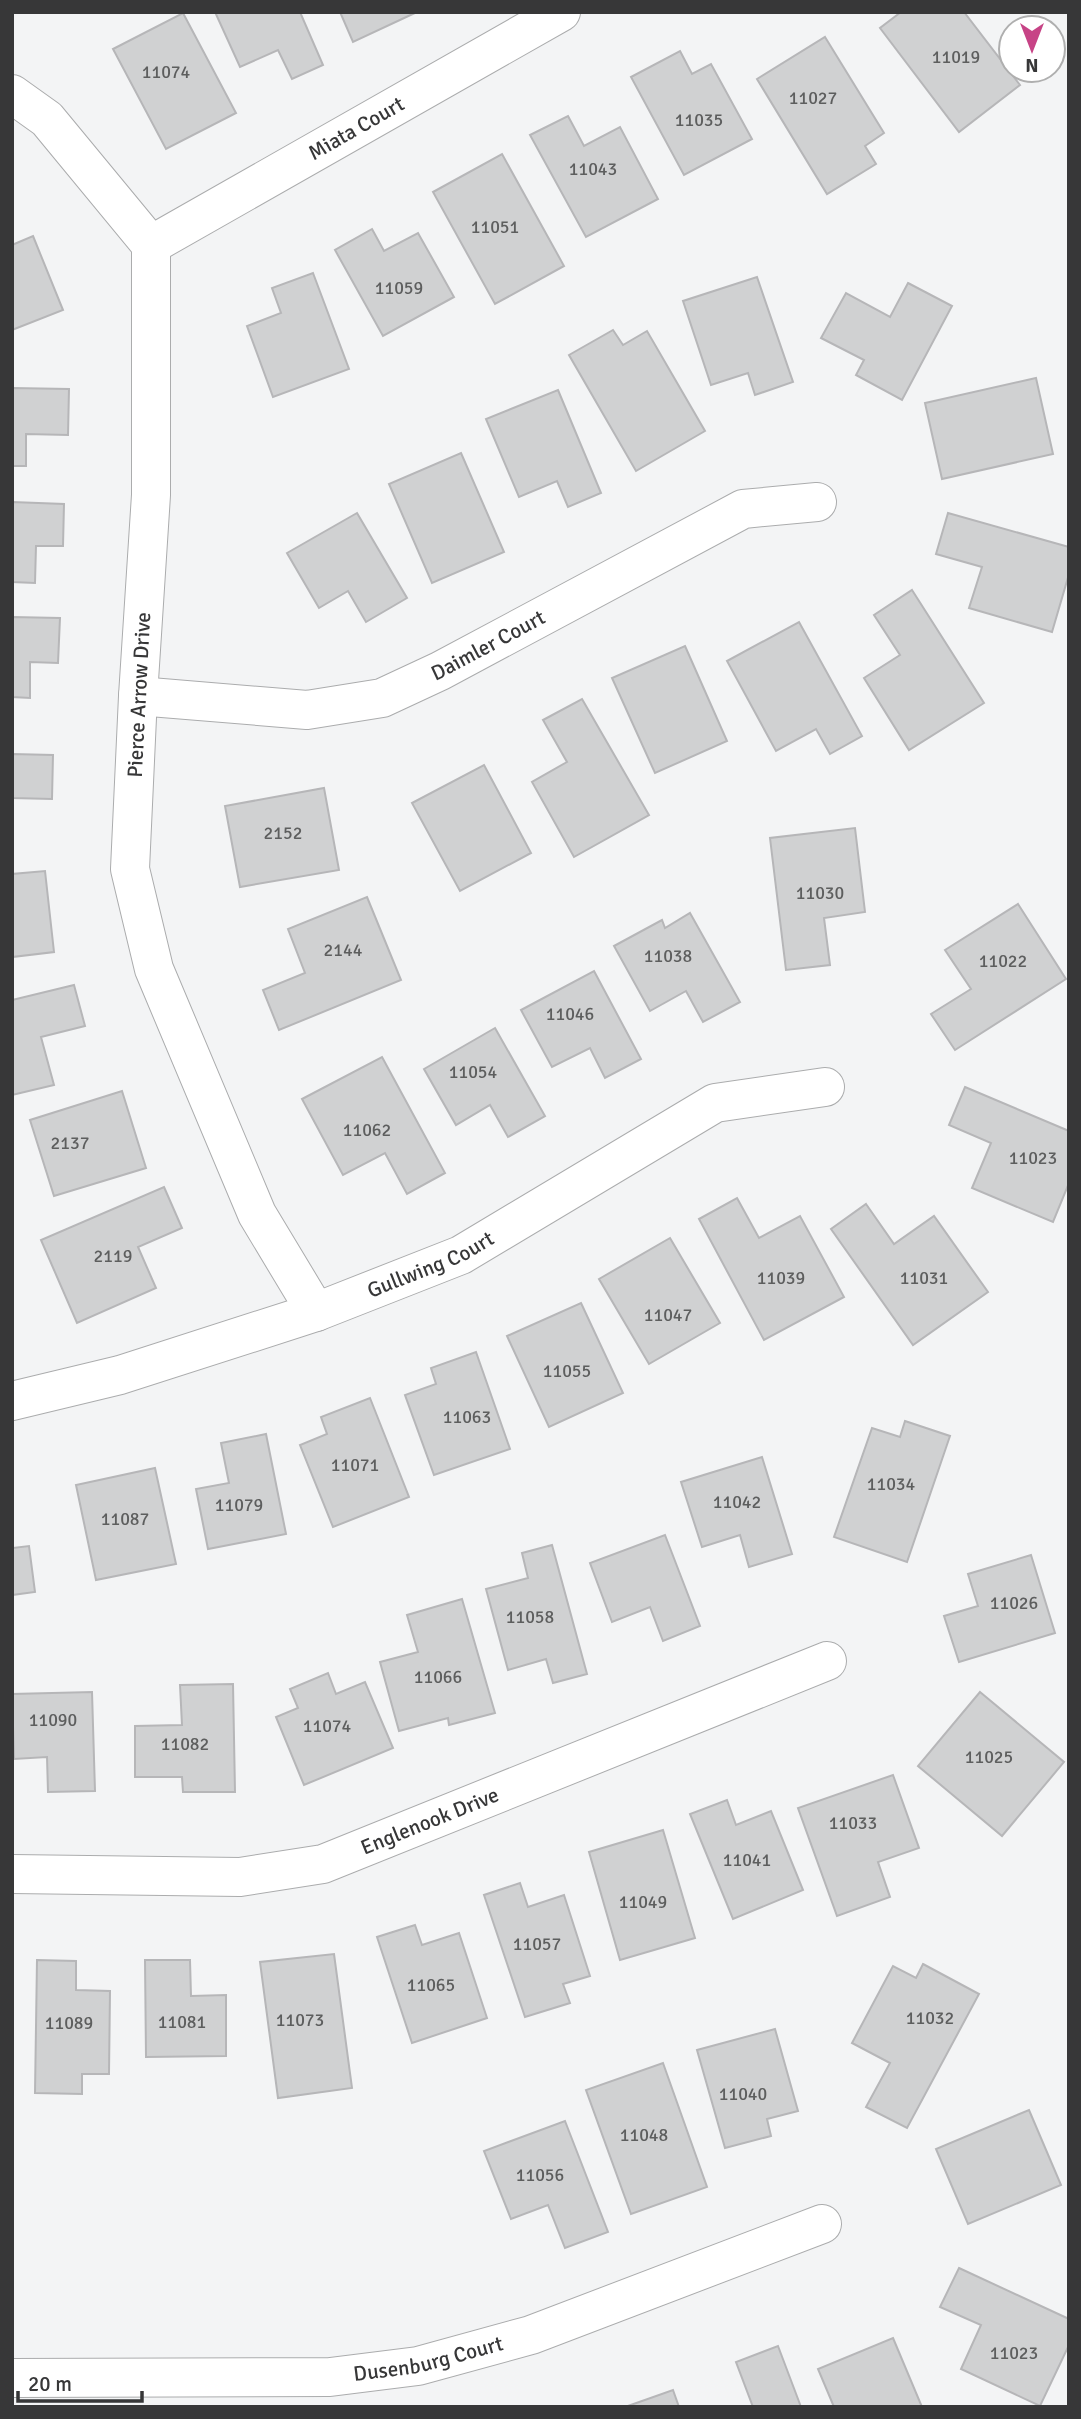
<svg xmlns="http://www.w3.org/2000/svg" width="1081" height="2419" viewBox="0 0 1081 2419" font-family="Signika,sans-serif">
<rect width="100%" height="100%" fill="#f3f4f5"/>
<g fill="#d0d1d2" stroke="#b6b6b8" stroke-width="2">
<polygon points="215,12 300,12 323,65 292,79 278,50 240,67"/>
<polygon points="340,12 417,12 353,42"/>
<polygon points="901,12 964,12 1020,85 959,132 880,28"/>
<polygon points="183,13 236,113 166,149 113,49"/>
<polygon points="825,37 884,133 865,146 876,164 827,194 757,79"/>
<polygon points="680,51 692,74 711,64 752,139 684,175 631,77"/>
<polygon points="568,116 584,146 620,127 658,199 586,237 530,135"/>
<polygon points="502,154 564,266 495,304 433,192"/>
<polygon points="372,229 384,251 418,233 454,297 383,336 335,250"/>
<polygon points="33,236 63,310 12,330 12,245"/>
<polygon points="313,273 349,369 273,397 247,326 281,313 272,288"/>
<polygon points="757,277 793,382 755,395 748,373 711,385 683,301"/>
<polygon points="908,283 952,306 902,400 856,375 864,360 821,338 846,293 890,317"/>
<polygon points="613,330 623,345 647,331 705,431 636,471 569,355"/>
<polygon points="1036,378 1053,454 942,479 925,403"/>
<polygon points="12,388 69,389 68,435 26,434 26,466 12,466"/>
<polygon points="558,390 601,493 568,507 557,481 519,497 486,419"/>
<polygon points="461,453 504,552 432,583 389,484"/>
<polygon points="12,502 64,504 63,546 36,546 35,583 12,582"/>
<polygon points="357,513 407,598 366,622 348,591 319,608 287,553"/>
<polygon points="948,513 1069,547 1069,574 1052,632 969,608 982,567 936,554"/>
<polygon points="912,590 984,703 909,750 864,678 900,655 874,615"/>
<polygon points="12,617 60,618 58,663 30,662 30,698 12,697"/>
<polygon points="799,622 862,736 830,754 816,729 776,751 727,661"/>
<polygon points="685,646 727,741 655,773 612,678"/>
<polygon points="582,699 649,815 574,857 532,782 567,762 543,720"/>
<polygon points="12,754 53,755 52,799 12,798"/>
<polygon points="484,765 531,853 460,891 412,803"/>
<polygon points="324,788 339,870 240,887 225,806"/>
<polygon points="855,828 865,912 824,918 830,965 786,970 770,838"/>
<polygon points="45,871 54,952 12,957 12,874"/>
<polygon points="367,897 401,980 279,1030 263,990 305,973 288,929"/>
<polygon points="1018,904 1066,979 955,1050 931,1014 971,989 945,950"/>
<polygon points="690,913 740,1002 703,1022 686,991 650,1011 614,946 662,920 665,928"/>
<polygon points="594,971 641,1059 605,1078 590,1048 552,1067 521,1010"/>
<polygon points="74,985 85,1026 41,1037 54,1085 12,1095 12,1000"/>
<polygon points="495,1028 545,1116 508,1137 490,1105 456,1125 424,1069"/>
<polygon points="382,1057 445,1173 407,1194 385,1153 343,1175 302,1099"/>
<polygon points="965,1087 1069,1131 1069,1183 1053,1222 972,1188 991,1143 949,1125"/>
<polygon points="122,1091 146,1168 54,1196 30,1120"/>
<polygon points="164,1187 182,1228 138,1247 156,1288 77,1323 41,1240"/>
<polygon points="737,1198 759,1238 800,1216 844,1297 764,1340 699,1219"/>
<polygon points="866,1204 894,1244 934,1216 988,1292 913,1345 831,1229"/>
<polygon points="670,1238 720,1323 649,1364 599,1279"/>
<polygon points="581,1303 623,1393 549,1427 507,1336"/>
<polygon points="476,1352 510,1449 434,1475 405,1395 436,1384 431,1368"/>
<polygon points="370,1398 409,1497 333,1527 300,1445 327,1434 321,1417"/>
<polygon points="905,1421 950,1436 907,1562 834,1537 872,1428 900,1437"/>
<polygon points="266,1434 286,1534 208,1549 196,1489 229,1483 221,1443"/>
<polygon points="762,1457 792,1554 749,1567 740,1535 702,1547 681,1482"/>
<polygon points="155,1468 176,1564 96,1580 76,1485"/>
<polygon points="665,1535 700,1626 663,1641 650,1607 612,1622 590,1563"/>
<polygon points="12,1545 13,1548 29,1546 35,1592 12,1595"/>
<polygon points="552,1545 587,1674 553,1683 546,1659 508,1670 486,1589 528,1578 522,1553"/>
<polygon points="1031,1555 1055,1633 959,1662 944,1616 978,1606 968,1574"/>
<polygon points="462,1599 495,1713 449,1725 448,1718 399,1731 380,1662 418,1652 407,1615"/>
<polygon points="328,1673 336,1694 365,1682 393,1748 304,1785 276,1717 298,1708 290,1689"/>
<polygon points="233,1684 235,1792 183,1792 182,1777 135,1777 135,1726 182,1725 180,1685"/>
<polygon points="92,1692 95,1791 48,1792 47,1757 14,1759 12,1694"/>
<polygon points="980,1692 1064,1762 1002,1836 918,1766"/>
<polygon points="893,1775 919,1848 878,1862 890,1897 837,1916 798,1808"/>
<polygon points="727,1800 736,1825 771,1811 803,1890 733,1919 690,1814"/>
<polygon points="663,1830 695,1938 620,1960 589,1852"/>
<polygon points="520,1883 528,1907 564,1895 590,1976 563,1984 570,2003 525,2017 484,1895"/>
<polygon points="415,1925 422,1945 459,1933 487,2018 412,2043 377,1937"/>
<polygon points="334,1954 352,2088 278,2098 260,1962"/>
<polygon points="37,1960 76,1961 76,1990 110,1991 109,2074 82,2074 82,2094 35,2093"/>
<polygon points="145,1960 190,1960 191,1996 226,1995 226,2056 146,2057"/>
<polygon points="923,1964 979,1994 907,2128 866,2107 890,2063 852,2043 893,1966 916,1978"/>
<polygon points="775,2029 798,2111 767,2119 771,2136 725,2148 697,2050"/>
<polygon points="663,2063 707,2187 631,2214 586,2090"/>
<polygon points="1029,2110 1061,2185 968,2224 936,2149"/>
<polygon points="565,2121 608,2232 565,2248 548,2205 511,2219 484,2151"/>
<polygon points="959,2268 1069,2319 1069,2345 1040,2406 961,2369 981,2325 940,2307"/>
<polygon points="893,2338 922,2407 834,2407 818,2369"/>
<polygon points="778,2346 801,2407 753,2407 736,2362"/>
<polygon points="673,2390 679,2407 625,2407"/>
</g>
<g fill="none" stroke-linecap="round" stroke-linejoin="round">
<defs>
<g id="minor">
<polyline points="12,94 47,119 151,245 151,495 138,696 130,869 154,969 257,1214 316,1312"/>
<path id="s1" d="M 151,245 L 561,12"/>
<path id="s2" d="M 138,696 L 307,710 L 382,698 L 440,671 L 743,509 L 817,502"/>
<path id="s3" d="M 12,1401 L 120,1375 L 316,1312 L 461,1255 L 715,1103 L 825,1087"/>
<path id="s4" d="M 12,1874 L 240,1877 L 323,1864 L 827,1661"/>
<path id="s5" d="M 12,2378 L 330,2377 L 418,2366 L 531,2335 L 822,2224"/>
</g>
</defs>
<use href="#minor" stroke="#abacad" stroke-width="40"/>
<use href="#minor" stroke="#fff" stroke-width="38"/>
</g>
<g text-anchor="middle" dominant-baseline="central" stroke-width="5" stroke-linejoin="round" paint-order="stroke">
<g font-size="18" fill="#5d5e5e">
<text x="956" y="57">11019</text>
<text x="166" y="72">11074</text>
<text x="813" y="98">11027</text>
<text x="699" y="120">11035</text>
<text x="593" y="169">11043</text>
<text x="495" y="227">11051</text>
<text x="399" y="288">11059</text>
<text x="283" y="833">2152</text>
<text x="820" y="893">11030</text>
<text x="343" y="950">2144</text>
<text x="668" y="956">11038</text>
<text x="1003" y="961">11022</text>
<text x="570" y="1014">11046</text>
<text x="473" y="1072">11054</text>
<text x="367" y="1130">11062</text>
<text x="70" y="1143">2137</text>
<text x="1033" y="1158">11023</text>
<text x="113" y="1256">2119</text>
<text x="781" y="1278">11039</text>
<text x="924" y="1278">11031</text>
<text x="668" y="1315">11047</text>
<text x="567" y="1371">11055</text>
<text x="467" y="1417">11063</text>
<text x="355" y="1465">11071</text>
<text x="891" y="1484">11034</text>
<text x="737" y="1502">11042</text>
<text x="239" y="1505">11079</text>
<text x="125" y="1519">11087</text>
<text x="1014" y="1603">11026</text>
<text x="530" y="1617">11058</text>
<text x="438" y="1677">11066</text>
<text x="53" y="1720">11090</text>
<text x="327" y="1726">11074</text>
<text x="185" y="1744">11082</text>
<text x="989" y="1757">11025</text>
<text x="853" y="1823">11033</text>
<text x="747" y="1860">11041</text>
<text x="643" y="1902">11049</text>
<text x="537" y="1944">11057</text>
<text x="431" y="1985">11065</text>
<text x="930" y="2018">11032</text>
<text x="300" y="2020">11073</text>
<text x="182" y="2022">11081</text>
<text x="69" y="2023">11089</text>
<text x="743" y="2094">11040</text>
<text x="644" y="2135">11048</text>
<text x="540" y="2175">11056</text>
<text x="1014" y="2353">11023</text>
</g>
<g font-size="21" fill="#373738" stroke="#fff">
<text stroke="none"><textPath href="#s1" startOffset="236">Miata Court</textPath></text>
<text stroke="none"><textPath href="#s2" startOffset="364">Daimler Court</textPath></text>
<text transform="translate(139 695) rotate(-87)">Pierce Arrow Drive</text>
<text stroke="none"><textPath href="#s3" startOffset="441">Gullwing Court</textPath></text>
<text stroke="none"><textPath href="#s4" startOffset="427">Englenook Drive</textPath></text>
<text stroke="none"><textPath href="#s5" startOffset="418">Dusenburg Court</textPath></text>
</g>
</g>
<rect width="1081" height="2419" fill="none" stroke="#373738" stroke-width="28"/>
<g transform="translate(1032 49) rotate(180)"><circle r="33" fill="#ffffff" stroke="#afafaf" stroke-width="2"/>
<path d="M0-5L12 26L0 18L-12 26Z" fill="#c74386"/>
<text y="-10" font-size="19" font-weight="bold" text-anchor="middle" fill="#373738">N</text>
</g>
<path d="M18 2391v10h124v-10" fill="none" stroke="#373738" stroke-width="3.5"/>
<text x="28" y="2391" font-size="21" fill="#373738" stroke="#ffffff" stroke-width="5" paint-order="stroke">20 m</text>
</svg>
